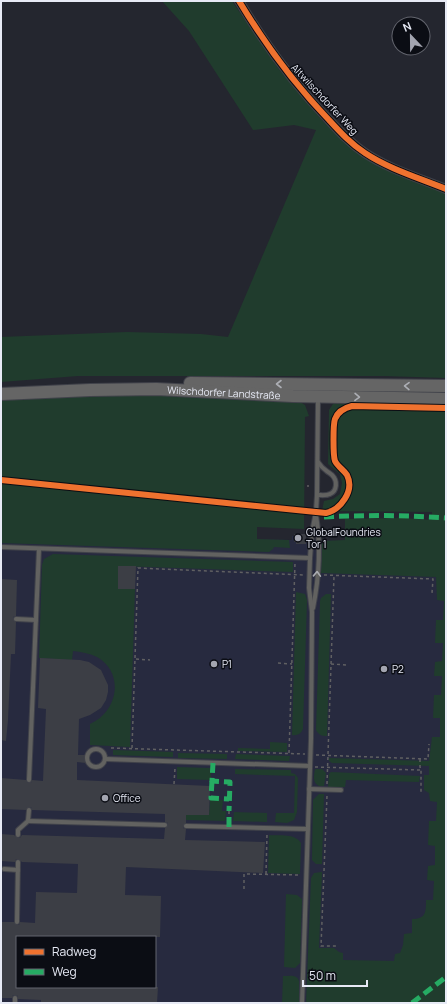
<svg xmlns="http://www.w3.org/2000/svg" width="447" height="1004" viewBox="0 0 447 1004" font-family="Manrope,sans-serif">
<rect width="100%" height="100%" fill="#24262f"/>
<path fill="#272a3f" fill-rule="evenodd" d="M 1,533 L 292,540 L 292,536 L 305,536 L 305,540 L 446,543 L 446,878 L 395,1003 L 1,1003 ZM 17,937 L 155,937 L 155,987 L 17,987 Z"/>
<g fill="#203c2d">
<polygon points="162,1 232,1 278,68 321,119 333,131 349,145 446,192 446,378 384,376 78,376 1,382 1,337 127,332 201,334 228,337 316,130 294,125 253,130 189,31"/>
<polygon points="143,394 300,402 305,405 309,416 305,417 304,529 257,527 257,539 289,540 290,548 274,547 273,549 269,552 1,543 1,397"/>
<path d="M 340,400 L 446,404 L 446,1003 L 306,1003 L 311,878 L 314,873 L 322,872 L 319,948 L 334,948 L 339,952 L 343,953 L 343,960 L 394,961 L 395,954 L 400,953 L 403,945 L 404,934 L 412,933 L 412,919 C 426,919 426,912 426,900 L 433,900 L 434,881 L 427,880 L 428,866 L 435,865 L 435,846 L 428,845 L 429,821 L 436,821 L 437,802 L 430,801 L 429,793 L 424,790 L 424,775 L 429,775 L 429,766 L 332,763 L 329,761 L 329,758 L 429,761 L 432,737 L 440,737 L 440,718 L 433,718 L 434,695 L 441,695 L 442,676 L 434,676 L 435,662 L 442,661 L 443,643 L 435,643 L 436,620 L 443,620 L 444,601 L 437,600 L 436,577 L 321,573 L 322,541 L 345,540 L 345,519 L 403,518 L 432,520 L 432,512 L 322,511 L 324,501 L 333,499 L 340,494 L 342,483 L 340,474 L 328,464 L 329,410 L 333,404 Z"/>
<path d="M 53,554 L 293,562 L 293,572 L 118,566 L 118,588 L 135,589 L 130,747 L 90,745 L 90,724 C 118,712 125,673 97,657 C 89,653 81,652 73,651 L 72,660 L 39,658 L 42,565 L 44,559 Z"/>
<path d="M 296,592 L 305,594 L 307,600 L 303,729 C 301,734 297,736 292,735 Z"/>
<path d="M 326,594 L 331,594 L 327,736 C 321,736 319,735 316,730 L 320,601 L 321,598 Z"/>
<polygon points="270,742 287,743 287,752 238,751 238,748 270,749"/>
<polygon points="113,750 173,752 173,757 113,755"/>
<polygon points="178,753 227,754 227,759 178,758"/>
<polygon points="236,754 290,756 289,761 235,759"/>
<polygon points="177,767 211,768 211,780 177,779"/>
<polygon points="235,769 291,770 291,773 295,774 298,778 297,812 294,820 287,823 275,822 276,813 294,813 295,776 235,774"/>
<path d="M 315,769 L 322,769 L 326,773 L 324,786 L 319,786 C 312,782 314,776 315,769 Z"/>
<polygon points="331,772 420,776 419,782 346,780 345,787 328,787 329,774"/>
<polygon points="319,794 324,794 322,864 316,864 312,860 312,858 313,800"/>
<polygon points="210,800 223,800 222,811 226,811 225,821 186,820 186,815 209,815"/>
<polygon points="234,812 267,813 267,822 233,821"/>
<path d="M 269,835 C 280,836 295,833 301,843 L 300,874 L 268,873 Z"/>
<polygon points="286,894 297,895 302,899 300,963 295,968 284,967"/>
<path d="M 283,976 C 290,976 297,974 299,981 L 299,1003 L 282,1003 Z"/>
</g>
<g fill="#3c3e45">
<polygon points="294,534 306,534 306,544 296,544 296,542 294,542"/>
<polygon points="118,566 136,566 135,589 118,589"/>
<polygon points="1,579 17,580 16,616 13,617 13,619 16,622 15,654 11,654 8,720 6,741 1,740"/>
<polygon points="40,658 80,660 89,662 101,670 108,685 108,692 106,700 101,708 90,715 79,719 78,755 86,755 86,763 77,762 77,780 210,786 209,815 186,815 186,823 183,826 183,828 186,829 185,840 265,842 263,873 126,867 125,895 161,896 160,937 17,937 17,987 158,987 157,1003 41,1003 41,1000 18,999 18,996 15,995 13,995 12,998 1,998 1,922 14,922 17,925 19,925 20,922 35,923 36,892 77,893 78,864 22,862 18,859 16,859 15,862 1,861 1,834 14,835 18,838 20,838 22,835 164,839 165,828 168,825 168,823 165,822 165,814 32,810 31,807 29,807 26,810 1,809 1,778 26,780 28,783 31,783 32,780 43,781 46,709 38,708"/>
</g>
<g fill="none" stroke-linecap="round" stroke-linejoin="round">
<defs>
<g id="service">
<path d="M 317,495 C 321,495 326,496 330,494 C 337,491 338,481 332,475 C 326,470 323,470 318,462"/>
<polyline points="1,547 310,558"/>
<path d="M 313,608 C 319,578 321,545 316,515"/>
<polyline points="16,619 36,620"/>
<circle cx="96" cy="758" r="9"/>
<polyline points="105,759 310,766"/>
<polyline points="29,780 39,549"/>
<polyline points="309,789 341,790"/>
<polyline points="28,821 165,825"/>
<polyline points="186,826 308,829"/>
<polyline points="18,835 18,830 28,821 29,810"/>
<polyline points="4,869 18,870"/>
<polyline points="17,922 18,862"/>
<polyline points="15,1003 15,998"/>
<polyline points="302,1003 311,739 312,612 309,588 310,558 312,532 316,512 317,495 318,399"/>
</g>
<path id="minor" d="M 239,1 C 265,44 294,84 329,120 C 340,132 351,144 365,153 C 389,169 419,178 446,189"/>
<g id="secondary">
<polyline points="190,383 446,386"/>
<path id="s1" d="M 1,394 L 90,390 L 156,389 L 293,396 L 446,399"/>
</g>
</defs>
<use href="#service" stroke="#40424a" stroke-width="6"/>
<use href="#minor" stroke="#40424a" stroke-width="10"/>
<use href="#secondary" stroke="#40424a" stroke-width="14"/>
<g stroke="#606062" stroke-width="1.5" stroke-dasharray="3 3" stroke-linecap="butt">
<polyline points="307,486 309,486"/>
<polyline points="324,575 433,579 432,593"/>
<polyline points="136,659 150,660"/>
<polyline points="278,663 292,664"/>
<polyline points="331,664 347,665"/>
<polyline points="111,748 305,754"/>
<polyline points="132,748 138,568 303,575"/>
<polyline points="289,753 295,563"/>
<polyline points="316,755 428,759 429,744"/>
<polyline points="420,759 420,767 421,770 421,794"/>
<polyline points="315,767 421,770"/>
<polyline points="174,784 175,768"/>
<polyline points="327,784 334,576"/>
<polyline points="327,796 321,946 337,946"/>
<polyline points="229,814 229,811"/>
<polyline points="266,874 267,834"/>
<polyline points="244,889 244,874 301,875"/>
</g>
<use href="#service" stroke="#626260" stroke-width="4"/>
<use href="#minor" stroke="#626260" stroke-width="8"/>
<use href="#secondary" stroke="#656565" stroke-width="12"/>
<g stroke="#26ab63" stroke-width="5" stroke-dasharray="10 5" stroke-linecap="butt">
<path d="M 324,517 C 365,515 405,515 446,518"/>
<polyline points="213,763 212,781 230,782 229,811"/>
<polyline points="212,781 211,798 229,799"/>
<polyline points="229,827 229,814"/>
<polyline points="412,1003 446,977"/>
</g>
<defs>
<g id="cycleway">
<path d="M 239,1 C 265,44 294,84 329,120 C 340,132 351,144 365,153 C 389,169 419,178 446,189"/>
<path d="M 1,480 L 326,513 C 340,510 355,491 347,475 C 344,470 338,467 335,461 C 333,456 333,424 335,419 C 338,411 344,408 352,406 L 446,408"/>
</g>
</defs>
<use href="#cycleway" stroke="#0b0d14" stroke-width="8"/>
<use href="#cycleway" stroke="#ef722f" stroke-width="6"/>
</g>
<defs><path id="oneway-chevron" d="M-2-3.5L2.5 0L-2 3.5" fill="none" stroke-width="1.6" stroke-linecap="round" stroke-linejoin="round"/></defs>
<g stroke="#acaeb4">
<use href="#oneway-chevron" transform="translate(279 384) rotate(-180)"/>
<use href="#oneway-chevron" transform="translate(407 386) rotate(-179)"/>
<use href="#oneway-chevron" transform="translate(357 397) rotate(1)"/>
</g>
<use stroke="#abadb2" href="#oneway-chevron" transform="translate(317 574) rotate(-88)"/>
<g fill="#a3a5b0" stroke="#0b0d14" stroke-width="1.5">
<circle cx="298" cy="538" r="4"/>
<circle cx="214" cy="664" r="4"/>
<circle cx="384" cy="669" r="4"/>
<circle cx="105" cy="798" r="4"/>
</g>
<g text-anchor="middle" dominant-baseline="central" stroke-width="3" stroke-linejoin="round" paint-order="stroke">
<g font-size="10" fill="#e7eaf5" stroke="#0b0d14">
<text transform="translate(325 99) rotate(47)">Altwilschdorfer Weg</text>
<text stroke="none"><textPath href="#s1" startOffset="223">Wilschdorfer Landstraße</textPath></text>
</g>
<g font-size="10" fill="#e7eaf5" stroke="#0b0d14" text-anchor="start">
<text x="306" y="532">GlobalFoundries<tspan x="306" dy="12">Tor 1</tspan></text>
<text x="222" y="664">P1</text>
<text x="392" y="669">P2</text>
<text x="113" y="798">Office</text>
</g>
</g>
<rect width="447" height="1004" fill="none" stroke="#e7eaf5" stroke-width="4"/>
<rect x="16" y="936" width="140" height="52" fill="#0b0d14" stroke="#63656e"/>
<rect x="24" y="949" width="20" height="6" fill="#ef722f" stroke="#63656e"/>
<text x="52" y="956" font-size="12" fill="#e7eaf5">Radweg</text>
<rect x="24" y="969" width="20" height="6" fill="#26ab63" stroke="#63656e"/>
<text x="52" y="976" font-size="12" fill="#e7eaf5">Weg</text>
<g transform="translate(411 36) rotate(338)"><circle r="19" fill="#0b0d14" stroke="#63656e"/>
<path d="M0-3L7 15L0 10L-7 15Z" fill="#a3a5b0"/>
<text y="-6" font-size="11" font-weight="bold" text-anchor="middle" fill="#e7eaf5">N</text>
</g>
<path d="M303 980v6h64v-6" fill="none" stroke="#e7eaf5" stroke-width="2"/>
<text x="309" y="980" font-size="12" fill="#e7eaf5" stroke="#0b0d14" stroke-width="3" paint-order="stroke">50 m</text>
</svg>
